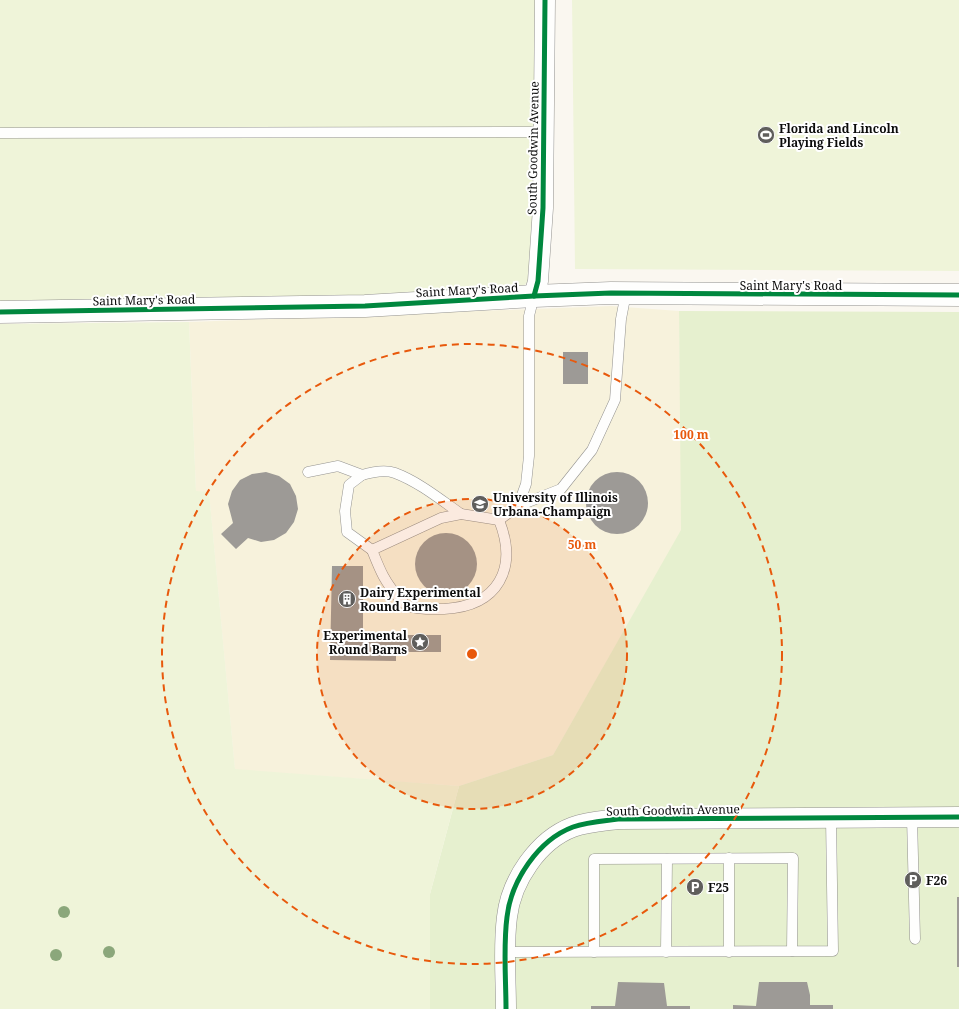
<svg xmlns="http://www.w3.org/2000/svg" width="959" height="1009" viewBox="0 0 959 1009" font-family="'Noto Serif',serif">
<rect width="100%" height="100%" fill="#faf7f0"/>
<polygon fill="#f7f2dc" points="611,306 679,311 682,530 553,755 459,786 235,770 209,493 196,492 189,322"/>
<polygon fill="#e6f0cf" points="679,311 959,312 959,1009 430,1009 430,894 459,786 553,755 681,530"/>
<g fill="#eff4d9">
<polygon points="0,0 535,0 533,256 530,280 521,288 333,297 0,304"/>
<polygon points="572,0 959,0 959,271 575,269"/>
<polygon points="189,322 196,491 209,492 235,769 459,786 430,894 430,1009 0,1009 0,324"/>
</g>
<g fill="#9d9a96">
<rect x="563" y="352" width="25" height="32"/>
<circle cx="617" cy="503" r="31"/>
<polygon points="266,472 279,476 290,484 296,496 298,509 294,522 286,533 274,540 261,542 248,538 236,549 221,534 233,523 228,504 232,491 240,480 252,474"/>
<circle cx="446" cy="564" r="31"/>
<polygon points="332,566 363,566 363,632 397,632 396,640 402,640 402,635 441,635 441,652 396,652 396,661 330,660"/>
<rect x="957" y="897" width="2" height="70"/>
<polygon points="618,982 664,983 667,1006 690,1006 690,1009 591,1009 591,1006 615,1006"/>
<polygon points="759,982 807,982 810,995 810,1005 833,1005 833,1009 733,1009 733,1005 756,1006"/>
</g>
<g fill="none" stroke-linecap="round" stroke-linejoin="round">
<defs>
<g id="service">
<polyline points="0,133 543,132"/>
<polyline points="308,472 338,466 362,475 349,485 345,511 347,532 372,550 441,518 461,514 499,520 518,506 526,484 529,456 529,316 534,296"/>
<path d="M 362,475 C 372,472 384,469 395,473 C 419,482 441,500 461,514"/>
<polyline points="518,506 561,489 592,450 615,400 621,319 626,293"/>
<path d="M 372,550 C 380,570 384,581 399,598 C 402,600 404,605 408,606 C 419,610 433,609 444,609 C 499,606 518,568 499,520"/>
<polyline points="912,817 915,939"/>
<polyline points="729,858 729,952"/>
<polyline points="506,952 833,951 831,818"/>
<polyline points="594,952 594,859 793,858 792,951"/>
<polyline points="666,952 667,859"/>
</g>
<g id="minor">
<polyline points="534,296 538,281 543,208 545,0"/>
<path d="M 506,1009 C 506,979 503,947 507,917 C 511,881 538,840 573,827 C 587,822 603,821 618,819 L 959,817"/>
</g>
<polyline id="tertiary" points="0,312 365,306 534,296 611,293 959,295"/>
</defs>
<use href="#service" stroke="#93928f" stroke-width="11"/>
<use href="#minor" stroke="#93928f" stroke-width="21"/>
<use href="#tertiary" stroke="#93928f" stroke-width="23"/>
<use href="#service" stroke="#fefefd" stroke-width="10"/>
<use href="#minor" stroke="#fefefd" stroke-width="20"/>
<use href="#tertiary" stroke="#fefefd" stroke-width="22"/>
<defs>
<g id="cycleway">
<polyline points="534,296 538,281 543,208 545,0"/>
<polyline points="0,312 365,306 534,296 611,293 959,295"/>
<path d="M 506,1009 C 506,979 503,947 507,917 C 511,881 538,840 573,827 C 587,822 603,821 618,819 L 959,817"/>
</g>
</defs>
<use href="#cycleway" stroke="#fff" stroke-width="8"/>
<use href="#cycleway" stroke="#00873e" stroke-width="5"/>
</g>
<g fill="#8ba77b">
<circle cx="64" cy="912" r="6"/>
<circle cx="109" cy="952" r="6"/>
<circle cx="56" cy="955" r="6"/>
</g>
<circle cx="472" cy="654" r="155" fill="#e8590c" fill-opacity=".12"/>
<g fill="none" stroke="#e8590c" stroke-width="2" stroke-dasharray="7 5">
<circle cx="472" cy="654" r="155"/>
<circle cx="472" cy="654" r="310"/>
</g>
<defs>
<symbol id="stadium-disc" viewBox="-11 -11 22 22"><circle r="9.5" fill="#5f5e5c" stroke="#fff"/><path d="M0-5a6.5 5 0 1 0 0 10a6.5 5 0 1 0 0-10ZM-3.5-1.8h7v3.6h-7Z" fill="#fff"/></symbol>
<symbol id="university-disc" viewBox="-11 -11 22 22"><circle r="9.5" fill="#5f5e5c" stroke="#fff"/><path d="M0-5L7-2L0 1L-7-2ZM-4 1L0 2.5L4 1V4Q0 6-4 4Z" fill="#fff"/></symbol>
<symbol id="building-disc" viewBox="-11 -11 22 22"><circle r="9.5" fill="#5f5e5c" stroke="#fff"/><path d="M-4-6H4V6H1V3H-1V6H-4ZM-2.5-4.3h1.7v1.8h-1.7ZM.8-4.3h1.7v1.8H.8ZM-2.5-1h1.7V.8h-1.7ZM.8-1h1.7V.8H.8Z" fill="#fff"/></symbol>
<symbol id="sight-disc" viewBox="-11 -11 22 22"><circle r="9.5" fill="#5f5e5c" stroke="#fff"/><path d="M0-6L1.8-2.2L6-1.7L2.9 1.2L3.7 5.4L0 3.3L-3.7 5.4L-2.9 1.2L-6-1.7L-1.8-2.2Z" fill="#fff"/></symbol>
<symbol id="parking-disc" viewBox="-11 -11 22 22"><circle r="9.5" fill="#5f5e5c" stroke="#fff"/><path d="M-3.5-5.5H1a3.5 3.5 0 0 1 0 7H-1V5.5H-3.5ZM-1-3.4V-.6H.8a1.4 1.4 0 0 0 0-2.8Z" fill="#fff"/></symbol>
</defs>
<g fill-rule="evenodd">
<use href="#stadium-disc" x="756" y="125" width="20" height="20"/>
<use href="#university-disc" x="470" y="494" width="20" height="20"/>
<use href="#building-disc" x="337" y="589" width="20" height="20"/>
<use href="#sight-disc" x="410" y="632" width="20" height="20"/>
<use href="#parking-disc" x="903" y="870" width="20" height="20"/>
<use href="#parking-disc" x="685" y="877" width="20" height="20"/>
</g>
<g text-anchor="middle" dominant-baseline="central" stroke-width="4" stroke-linejoin="round" paint-order="stroke">
<g font-size="12" font-weight="bold" fill="#0c0c0c" stroke="#fff" text-anchor="start">
<text x="779" y="128">Florida and Lincoln<tspan x="779" dy="14">Playing Fields</tspan></text>
<text x="493" y="497">University of Illinois<tspan x="493" dy="14">Urbana-Champaign</tspan></text>
<text x="360" y="592">Dairy Experimental<tspan x="360" dy="14">Round Barns</tspan></text>
<text x="407" y="635" text-anchor="end">Experimental<tspan x="407" dy="14">Round Barns</tspan></text>
<text x="926" y="880">F26</text>
<text x="708" y="887">F25</text>
</g>
<g font-size="12" fill="#0c0c0c" stroke="#fff">
<text transform="translate(533 148) rotate(-89)">South Goodwin Avenue</text>
<text x="791" y="285">Saint Mary's Road</text>
<text transform="translate(467 290) rotate(-3)">Saint Mary's Road</text>
<text transform="translate(144 300) rotate(-1)">Saint Mary's Road</text>
<text transform="translate(673 810) rotate(-1)">South Goodwin Avenue</text>
</g>
</g>
<circle cx="472" cy="654" r="6" fill="#e8590c" stroke="#fff" stroke-width="2"/>
<g font-size="12" text-anchor="middle" font-weight="bold" fill="#e8590c" stroke="#fff" stroke-width="4" stroke-linejoin="round" paint-order="stroke">
<text x="691" y="439">100 m</text>
<text x="582" y="549">50 m</text>
</g>
</svg>
